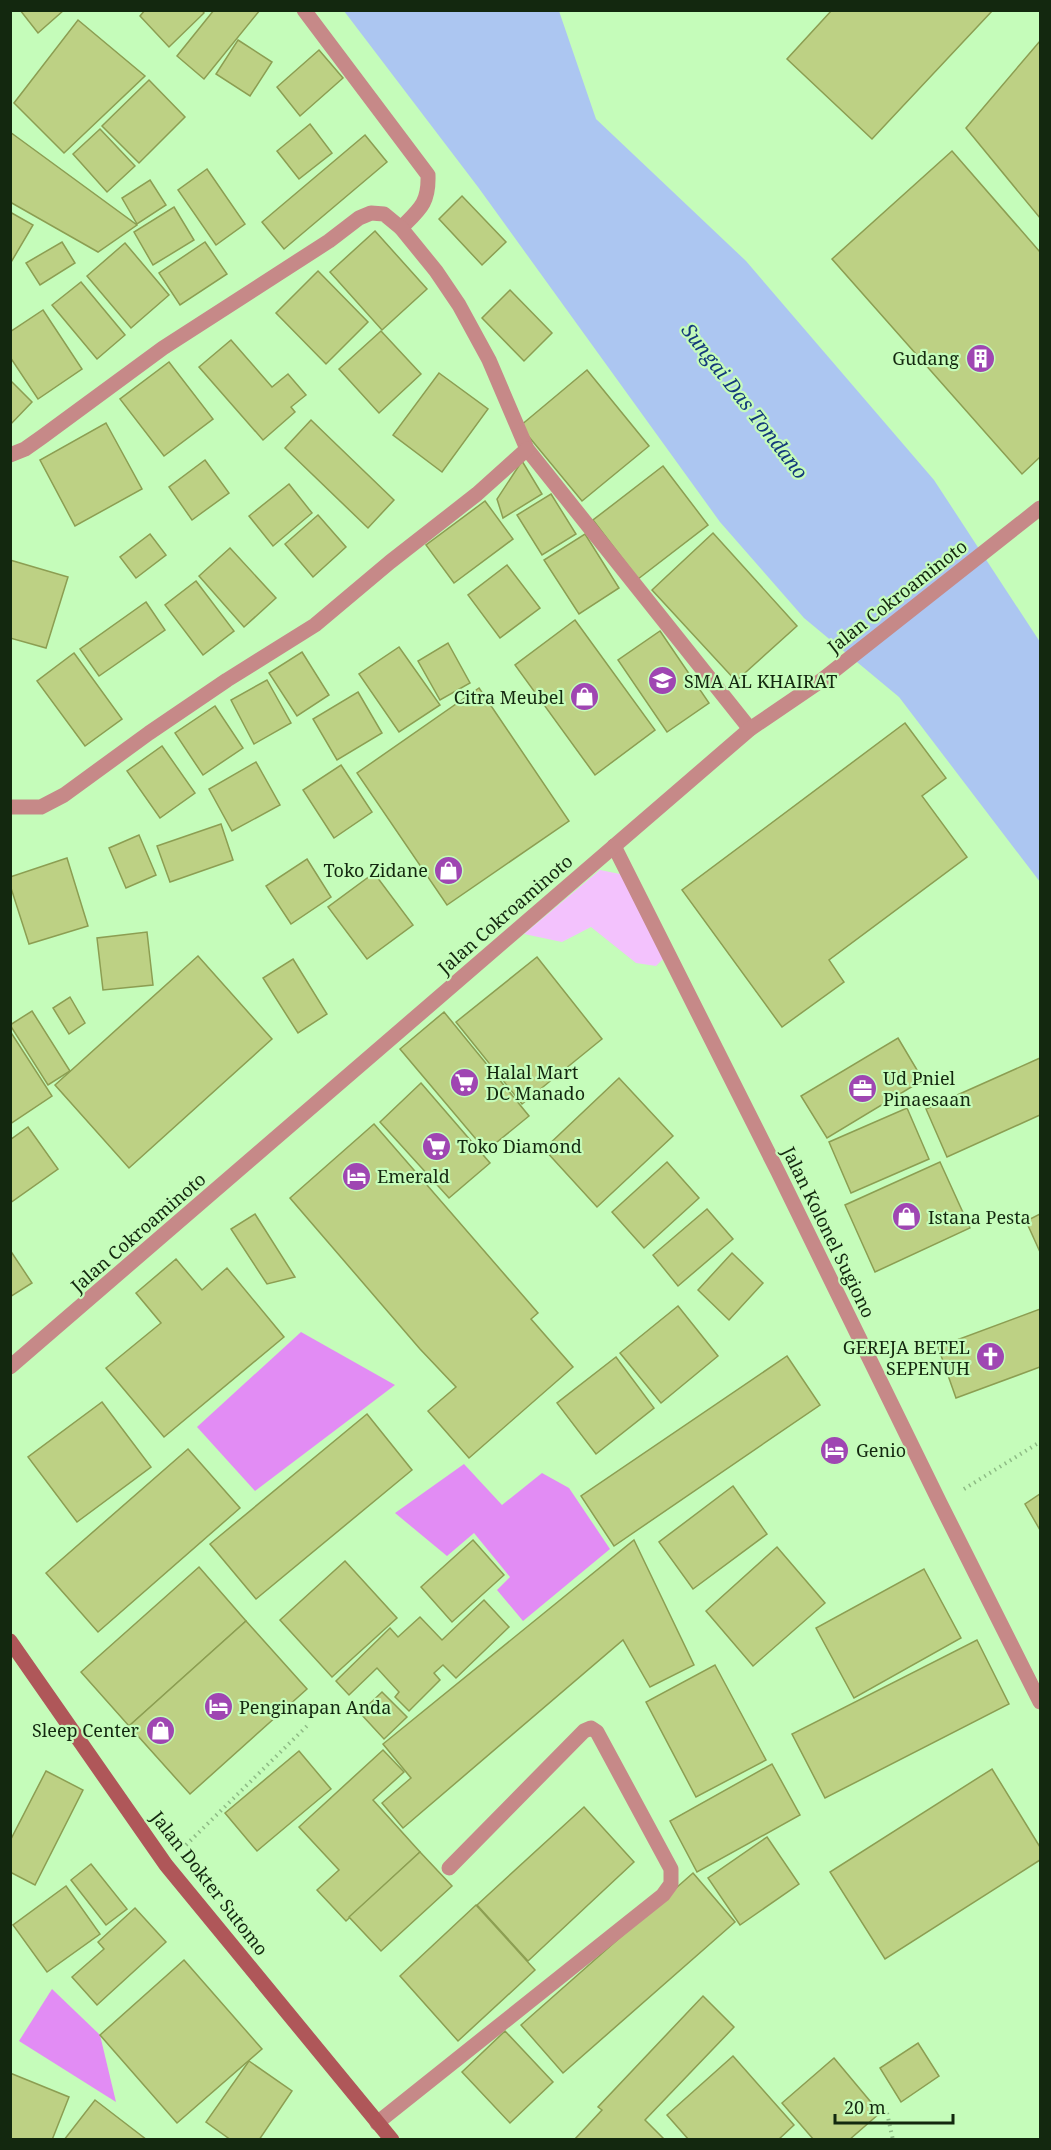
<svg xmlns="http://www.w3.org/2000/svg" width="1051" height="2150" viewBox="0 0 1051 2150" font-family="'Noto Serif',serif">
<rect width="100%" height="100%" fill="#c5fcba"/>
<polygon fill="#f3c2fd" points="600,870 620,874 668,954 656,966 636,963 591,927 562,942 524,934"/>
<g fill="#e28cf4">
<polygon points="301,1332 395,1385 255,1491 197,1427"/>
<polygon points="464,1464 502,1505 542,1473 569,1488 610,1549 523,1621 497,1590 510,1577 474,1533 447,1556 395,1513"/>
<polygon points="52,1989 100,2035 116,2102 19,2041"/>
</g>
<polygon fill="#acc6f1" points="344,11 559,11 596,119 746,261 934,480 1040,642 1040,882 899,697 804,618 720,522 478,187"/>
<g fill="#bdd184" stroke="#8c9e52" stroke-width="1.5">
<polygon points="20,10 64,10 38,33"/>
<polygon points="145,10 202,10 204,13 169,47 140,16"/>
<polygon points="214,10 260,10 204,79 177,56"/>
<polygon points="832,10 993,10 872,139 787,59"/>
<polygon points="78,20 145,76 64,153 14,103"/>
<polygon points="238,40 272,62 250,96 216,74"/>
<polygon points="1040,41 1040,218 966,128"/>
<polygon points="319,50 343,78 300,116 277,87"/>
<polygon points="149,80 185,117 139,163 102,126"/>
<polygon points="310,124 332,153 299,179 277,151"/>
<polygon points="100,129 135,166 107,192 73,154"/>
<polygon points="10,132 137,225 98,252 10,202"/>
<polygon points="365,135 387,162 284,249 262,222"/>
<polygon points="952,151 1040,252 1040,457 1022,474 832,259"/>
<polygon points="207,169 245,224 216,245 178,190"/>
<polygon points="150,180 166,205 137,224 122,198"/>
<polygon points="462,196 506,242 482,265 439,219"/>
<polygon points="174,207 194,240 153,265 134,232"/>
<polygon points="10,212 33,225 10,264"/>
<polygon points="375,231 427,289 382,330 330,272"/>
<polygon points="62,242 75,263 40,285 26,263"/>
<polygon points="205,242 227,274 180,305 159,273"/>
<polygon points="125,243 169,295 131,328 87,276"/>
<polygon points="318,271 368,322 326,364 276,313"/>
<polygon points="81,282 125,335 97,359 52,305"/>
<polygon points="510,290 552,333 524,361 482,318"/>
<polygon points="43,310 82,369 38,399 10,357 10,332"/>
<polygon points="381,331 421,374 379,413 339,369"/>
<polygon points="231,340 272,387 288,374 306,395 291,407 295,412 263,440 199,367"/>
<polygon points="169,362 213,419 164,456 120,399"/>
<polygon points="587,370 649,446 582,501 520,426"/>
<polygon points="439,373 488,409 442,472 393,435"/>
<polygon points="10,380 32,402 10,425"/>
<polygon points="311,420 394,500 368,528 285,448"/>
<polygon points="106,423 142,489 75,526 40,460"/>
<polygon points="205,460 229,493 192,520 169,487"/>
<polygon points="522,461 542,494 503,518 497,499"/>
<polygon points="663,466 708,525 638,579 593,520"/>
<polygon points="289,484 312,513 273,546 249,516"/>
<polygon points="551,494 576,534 542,555 517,515"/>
<polygon points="485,501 513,539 454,583 426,545"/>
<polygon points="318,515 346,547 313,577 285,544"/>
<polygon points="713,533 797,626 736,681 652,590"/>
<polygon points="150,534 166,555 136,578 120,557"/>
<polygon points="585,534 619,588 579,614 544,560"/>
<polygon points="230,548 276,598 244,627 199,576"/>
<polygon points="10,560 68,577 46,648 10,638"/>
<polygon points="507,565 540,608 500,638 468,595"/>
<polygon points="196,581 234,631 203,655 165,605"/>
<polygon points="146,602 165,630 99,676 80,649"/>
<polygon points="575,620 655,730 595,775 515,665"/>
<polygon points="660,631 709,703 667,732 618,660"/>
<polygon points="448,643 470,683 440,700 418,661"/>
<polygon points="399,647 440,705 399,732 359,674"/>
<polygon points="302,652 329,695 297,716 269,673"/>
<polygon points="74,653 122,719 85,746 37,681"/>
<polygon points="267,680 291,723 254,744 231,700"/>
<polygon points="479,688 569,821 447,905 357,773"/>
<polygon points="358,692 382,733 337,760 313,719"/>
<polygon points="215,706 243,748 203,775 175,733"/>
<polygon points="905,723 946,778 922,796 967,857 829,960 844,982 782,1027 682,890"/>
<polygon points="162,746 195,793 160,818 127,771"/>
<polygon points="256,762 280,805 232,831 209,789"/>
<polygon points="341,765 372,812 334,838 303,790"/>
<polygon points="221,824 233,860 170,882 157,846"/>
<polygon points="139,835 156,875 126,888 109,848"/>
<polygon points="67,858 88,926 29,944 10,885 10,877"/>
<polygon points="307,859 331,897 291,924 266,886"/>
<polygon points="374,873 413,925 367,959 328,907"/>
<polygon points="147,932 153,985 103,990 97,938"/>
<polygon points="198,956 272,1039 129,1168 55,1085"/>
<polygon points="537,957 602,1039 522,1104 456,1022"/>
<polygon points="293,959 327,1014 298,1033 263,978"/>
<polygon points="70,997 85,1023 69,1034 53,1008"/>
<polygon points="32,1011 70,1071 48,1085 10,1025"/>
<polygon points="444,1012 529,1116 486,1151 400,1049"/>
<polygon points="10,1031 52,1096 10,1124"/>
<polygon points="898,1038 923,1080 827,1138 801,1096"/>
<polygon points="1040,1058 1040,1115 947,1157 926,1109"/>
<polygon points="619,1078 673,1136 597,1207 544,1149"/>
<polygon points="421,1083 490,1163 449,1198 380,1122"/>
<polygon points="907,1108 929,1159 851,1193 829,1142"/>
<polygon points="374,1124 538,1313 531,1319 573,1367 469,1458 428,1411 456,1387 420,1349 290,1198"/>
<polygon points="28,1127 58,1169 10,1203 10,1140"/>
<polygon points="667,1162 699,1198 644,1248 612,1212"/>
<polygon points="940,1162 970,1228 875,1272 845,1205"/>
<polygon points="707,1209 733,1239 678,1286 653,1255"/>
<polygon points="255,1214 295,1277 267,1284 231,1229"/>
<polygon points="1040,1214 1040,1252 1026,1221"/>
<polygon points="10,1250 32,1283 10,1297"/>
<polygon points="732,1253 763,1283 729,1320 698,1290"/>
<polygon points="176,1259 202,1290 227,1268 284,1337 164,1437 106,1368 161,1323 136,1293"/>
<polygon points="678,1306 718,1356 661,1403 620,1353"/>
<polygon points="1040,1309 1040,1367 956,1398 938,1347"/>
<polygon points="787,1356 820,1405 614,1546 581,1496"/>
<polygon points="616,1357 654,1408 596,1454 557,1403"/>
<polygon points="102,1402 151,1467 77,1522 28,1457"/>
<polygon points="367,1414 412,1470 256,1599 210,1544"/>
<polygon points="188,1449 240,1508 98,1632 46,1573"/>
<polygon points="733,1486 767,1534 693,1589 659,1542"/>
<polygon points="1040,1494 1040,1530 1025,1504"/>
<polygon points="473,1540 504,1575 452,1622 421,1587"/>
<polygon points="634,1540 694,1665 650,1687 623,1640 403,1828 382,1803 411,1778 383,1744"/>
<polygon points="777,1547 825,1603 753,1666 706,1611"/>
<polygon points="345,1561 397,1618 332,1677 280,1620"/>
<polygon points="199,1567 246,1621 129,1726 81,1672"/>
<polygon points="924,1569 961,1638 854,1698 816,1628"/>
<polygon points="484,1600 509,1627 456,1678 443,1665 434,1673 440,1680 409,1711 395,1697 399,1692 377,1668 349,1695 336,1681 390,1628 398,1637 420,1617 442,1640"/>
<polygon points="246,1621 307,1689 190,1794 129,1726"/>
<polygon points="977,1640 1009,1704 825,1798 792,1734"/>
<polygon points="715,1665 766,1760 696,1797 646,1702"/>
<polygon points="382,1692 407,1717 384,1739 360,1713"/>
<polygon points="383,1750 404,1772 373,1800 420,1852 346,1921 317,1890 339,1870 299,1827"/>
<polygon points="299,1751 331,1789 257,1851 225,1813"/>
<polygon points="772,1764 800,1815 697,1872 670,1821"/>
<polygon points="992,1769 1040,1847 1040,1860 885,1959 830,1872"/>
<polygon points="46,1771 83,1790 35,1885 10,1872 10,1841"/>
<polygon points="584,1807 634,1862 528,1961 477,1905"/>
<polygon points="767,1837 799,1884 740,1925 708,1878"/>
<polygon points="420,1852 452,1886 381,1951 349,1917"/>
<polygon points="91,1864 127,1909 106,1925 71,1880"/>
<polygon points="693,1873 735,1922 563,2073 521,2025"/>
<polygon points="66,1886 100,1934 47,1972 13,1925"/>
<polygon points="476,1905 535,1970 458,2041 400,1976"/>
<polygon points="135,1908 166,1942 97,2005 72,1977 104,1949 98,1942"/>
<polygon points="184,1960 262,2049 177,2123 100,2035"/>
<polygon points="703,1996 734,2027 645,2120 665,2140 574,2140 602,2110 598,2107"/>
<polygon points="505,2031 553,2082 510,2123 462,2072"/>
<polygon points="918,2043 939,2076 901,2102 880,2068"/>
<polygon points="733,2056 794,2125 778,2140 689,2140 667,2115"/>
<polygon points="834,2058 880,2113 849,2140 814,2140 782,2103"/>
<polygon points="249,2061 292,2091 259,2140 231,2140 206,2122"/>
<polygon points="10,2073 69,2097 52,2140 10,2140"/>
<polygon points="95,2100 147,2140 64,2140"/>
</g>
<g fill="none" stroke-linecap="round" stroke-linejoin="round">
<g stroke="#8ebb85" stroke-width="4" stroke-dasharray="1.5 4.5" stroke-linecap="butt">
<polyline points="964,1489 1040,1442"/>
<polyline points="186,1845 308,1725"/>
<polyline points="887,2113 893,2140"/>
</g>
<polyline stroke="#c68988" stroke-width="15" points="377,2123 663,1895 671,1884 671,1869 597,1732 591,1728 584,1731 449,1868"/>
<g stroke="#c68988" stroke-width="15">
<path d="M 304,10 L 428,175 C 429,203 420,209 401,228"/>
<polyline points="10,455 25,449 42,437 163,348 329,241 359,218 371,213 384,214 401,228 436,271 459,305 489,360 527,449 750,729"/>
<polyline points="10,807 41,807 64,795 149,733 227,680 315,625 390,562 477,494 527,449"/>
<polyline points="614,846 778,1172 940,1503 1040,1702"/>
</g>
<polyline stroke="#c68988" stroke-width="15" points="10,1367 750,729 822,680 1040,508"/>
<polyline stroke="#af5759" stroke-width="15" points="10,1641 166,1865 392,2140"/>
</g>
<defs>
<symbol id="building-disc" viewBox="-11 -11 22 22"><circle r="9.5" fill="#9f46b2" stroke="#c5fcba"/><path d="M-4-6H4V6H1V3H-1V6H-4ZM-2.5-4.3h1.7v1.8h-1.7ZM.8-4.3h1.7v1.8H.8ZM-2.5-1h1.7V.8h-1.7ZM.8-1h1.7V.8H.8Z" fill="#fff"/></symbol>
<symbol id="school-disc" viewBox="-11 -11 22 22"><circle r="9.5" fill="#9f46b2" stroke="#c5fcba"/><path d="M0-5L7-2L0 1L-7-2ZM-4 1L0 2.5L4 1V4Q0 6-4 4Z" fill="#fff"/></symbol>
<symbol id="shop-disc" viewBox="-11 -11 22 22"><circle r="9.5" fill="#9f46b2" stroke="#c5fcba"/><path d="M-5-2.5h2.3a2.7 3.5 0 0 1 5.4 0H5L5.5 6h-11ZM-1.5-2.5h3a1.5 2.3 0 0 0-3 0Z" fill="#fff"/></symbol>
<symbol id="supermarket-disc" viewBox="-11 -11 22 22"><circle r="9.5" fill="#9f46b2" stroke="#c5fcba"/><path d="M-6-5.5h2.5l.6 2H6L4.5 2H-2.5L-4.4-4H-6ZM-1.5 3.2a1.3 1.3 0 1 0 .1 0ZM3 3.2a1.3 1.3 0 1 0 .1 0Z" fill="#fff"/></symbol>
<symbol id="office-disc" viewBox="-11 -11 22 22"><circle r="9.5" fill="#9f46b2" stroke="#c5fcba"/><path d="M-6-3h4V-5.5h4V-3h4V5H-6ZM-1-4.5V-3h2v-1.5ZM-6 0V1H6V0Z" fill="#fff"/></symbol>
<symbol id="hotel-disc" viewBox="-11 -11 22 22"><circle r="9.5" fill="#9f46b2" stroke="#c5fcba"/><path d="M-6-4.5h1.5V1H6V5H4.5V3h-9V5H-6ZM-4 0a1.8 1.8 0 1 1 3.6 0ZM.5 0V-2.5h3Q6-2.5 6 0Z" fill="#fff"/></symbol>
<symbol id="church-disc" viewBox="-11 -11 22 22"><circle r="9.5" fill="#9f46b2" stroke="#c5fcba"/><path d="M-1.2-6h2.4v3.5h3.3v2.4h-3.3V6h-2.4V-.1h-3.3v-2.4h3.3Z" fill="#fff"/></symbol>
</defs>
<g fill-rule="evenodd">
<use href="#building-disc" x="964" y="342" width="33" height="33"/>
<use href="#school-disc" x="646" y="664" width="33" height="33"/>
<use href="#shop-disc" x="568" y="680" width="33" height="33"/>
<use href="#shop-disc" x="432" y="854" width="33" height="33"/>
<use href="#supermarket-disc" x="448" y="1066" width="33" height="33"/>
<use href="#office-disc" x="846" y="1072" width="33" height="33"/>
<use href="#supermarket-disc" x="420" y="1130" width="33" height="33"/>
<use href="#hotel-disc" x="340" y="1160" width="33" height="33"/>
<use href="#shop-disc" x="890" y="1200" width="33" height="33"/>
<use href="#church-disc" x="974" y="1340" width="33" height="33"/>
<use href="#hotel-disc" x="818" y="1434" width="33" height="33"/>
<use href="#hotel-disc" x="202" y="1690" width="33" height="33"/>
<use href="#shop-disc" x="144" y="1714" width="33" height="33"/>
</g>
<g text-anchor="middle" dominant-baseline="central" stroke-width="4.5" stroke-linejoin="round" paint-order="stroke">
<g font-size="18" fill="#13280f" stroke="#c5fcba" text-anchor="start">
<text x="959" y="358" text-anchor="end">Gudang</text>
<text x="684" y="681">SMA AL KHAIRAT</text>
<text x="564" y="697" text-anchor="end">Citra Meubel</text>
<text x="428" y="870" text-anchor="end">Toko Zidane</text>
<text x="486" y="1072">Halal Mart<tspan x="486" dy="21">DC Manado</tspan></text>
<text x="883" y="1078">Ud Pniel<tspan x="883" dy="21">Pinaesaan</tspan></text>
<text x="457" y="1146">Toko Diamond</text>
<text x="377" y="1176">Emerald</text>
<text x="928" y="1217">Istana Pesta</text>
<text x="970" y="1347" text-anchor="end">GEREJA BETEL<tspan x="970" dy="21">SEPENUH</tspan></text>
<text x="856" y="1450">Genio</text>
<text x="239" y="1707">Penginapan Anda</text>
<text x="139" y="1730" text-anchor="end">Sleep Center</text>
</g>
<g font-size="18" fill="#13280f" stroke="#c5fcba">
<text transform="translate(897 596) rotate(-38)">Jalan Cokroaminoto</text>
<text transform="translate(505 914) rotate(-41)">Jalan Cokroaminoto</text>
<text transform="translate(138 1232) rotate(-41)">Jalan Cokroaminoto</text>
<text transform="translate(829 1232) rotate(64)">Jalan Kolonel Sugiono</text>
<text transform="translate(210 1883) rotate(52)">Jalan Dokter Sutomo</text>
</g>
<g font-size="20" font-style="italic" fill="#143a7b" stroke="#c5fcba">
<text transform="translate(745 401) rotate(52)">Sungai Das Tondano</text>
</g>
</g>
<rect width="1051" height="2150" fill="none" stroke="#13280f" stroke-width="24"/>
<path d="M835 2114v9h118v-9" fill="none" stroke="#13280f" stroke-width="3"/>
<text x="844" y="2114" font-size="18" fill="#13280f" stroke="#c5fcba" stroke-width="4.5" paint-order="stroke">20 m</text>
</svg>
